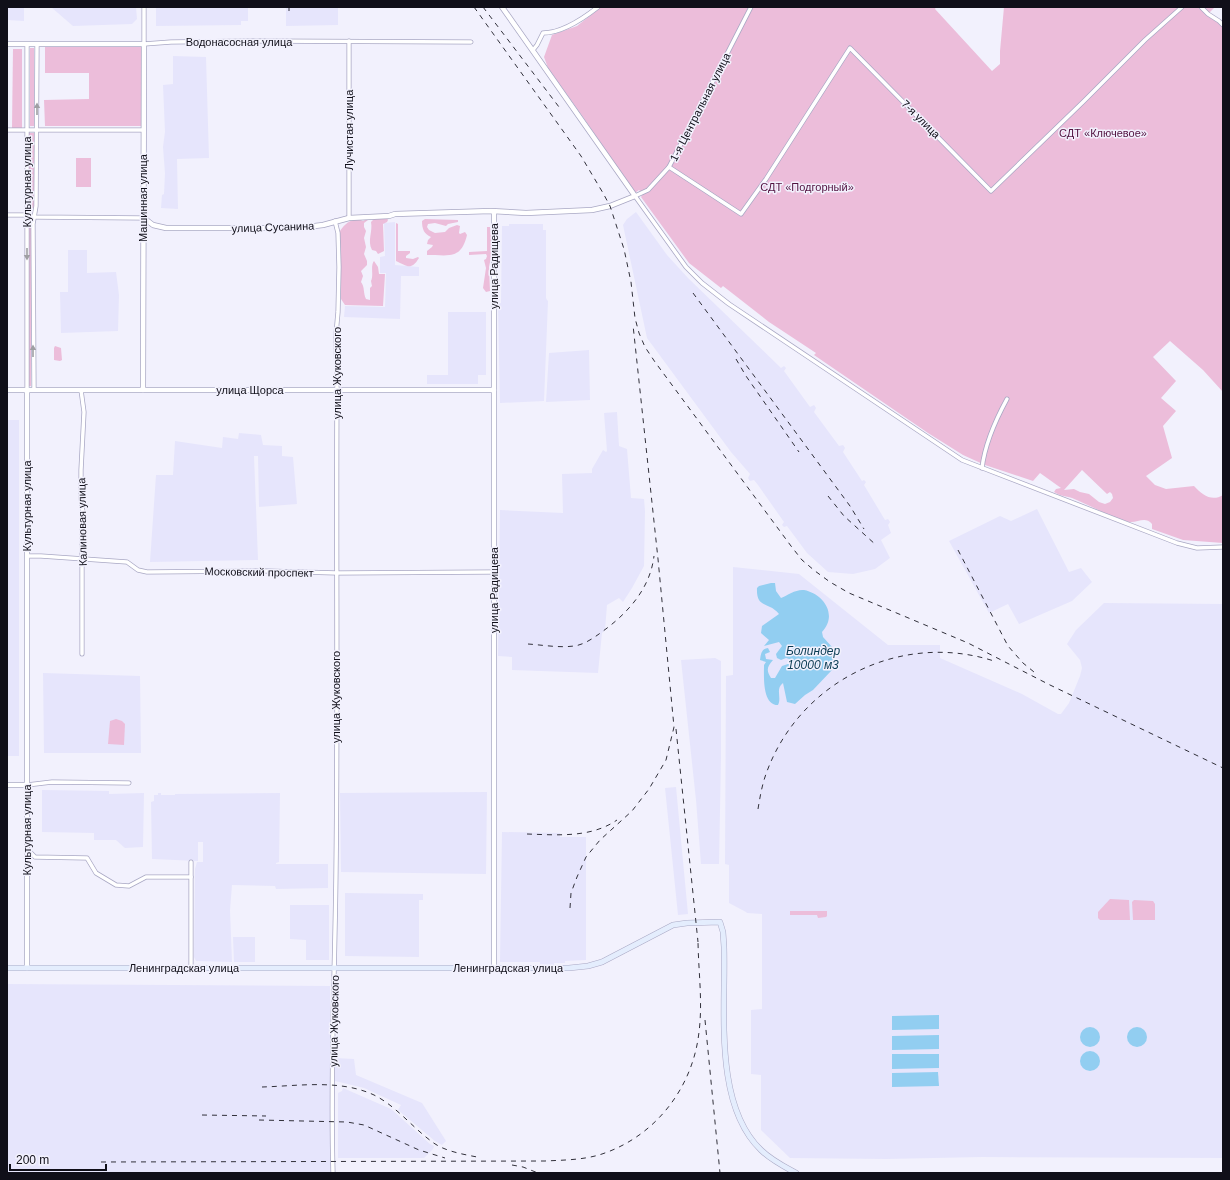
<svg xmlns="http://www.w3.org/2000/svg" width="1230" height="1180" viewBox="0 0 1230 1180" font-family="Arial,sans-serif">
<rect width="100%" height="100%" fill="#f2f1fd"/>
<g fill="#e6e5fc">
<polygon points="7,7 24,7 24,21 7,20"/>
<polygon points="51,7 136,7 137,19 132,24 73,26"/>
<polygon points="156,7 248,7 248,21 241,21 241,25 156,26"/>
<polygon points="286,7 338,7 338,25 286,26"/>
<polygon points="173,56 206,57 209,158 177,159 178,209 161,208 162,195 164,194 165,173 163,147 165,132 163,85 173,84"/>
<polygon points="636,212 667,255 688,278 781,368 784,366 786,368 784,371 810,407 814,405 816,408 814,412 839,446 843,445 845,448 843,452 862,481 864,480 866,482 864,485 885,520 888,519 890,522 888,525 891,533 881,540 890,558 875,569 853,574 828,572 807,553 787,526 784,527 782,525 784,522 758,485 754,480 750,481 748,478 750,474 731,452 647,338 623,225 627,219"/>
<polygon points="395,222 395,265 419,267 419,276 401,276 400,319 344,317 345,306 385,307 386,273 380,273 380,257 385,256 384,223"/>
<polygon points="509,224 543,224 543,230 546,230 546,298 547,300 548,301 544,401 500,403 498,304 501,303 502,226 509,226"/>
<polygon points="68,250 87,250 87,273 116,272 119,295 118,331 61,333 60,292 68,292"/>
<polygon points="448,312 486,312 486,375 478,375 478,384 427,384 427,375 448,375"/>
<polygon points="589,350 590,400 546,402 549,353"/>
<polygon points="617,412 619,446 627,449 631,498 644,499 645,511 644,566 632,588 623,602 619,598 607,605 605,630 602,633 598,673 512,670 512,657 498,656 500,510 563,513 562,474 592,473 592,469 603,450 606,452 607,451 604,413"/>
<rect x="7" y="420" width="12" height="336"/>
<polygon points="239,433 261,435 263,445 282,446 282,456 293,457 297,504 259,507 258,456 254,456 258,560 150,562 156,475 173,475 175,441 222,448 223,437 238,439"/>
<polygon points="1037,509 1069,572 1081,568 1092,582 1072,601 1019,624 1008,604 989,613 949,541 1000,516 1011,521"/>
<polygon points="733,567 799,574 888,645 940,645 940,658 1022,694 1058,714 1061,714 1069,703 1080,676 1082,668 1080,660 1067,644 1076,630 1104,603 1223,604 1223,1158 982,1157 886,1159 790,1158 761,1130 761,1075 751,1074 751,1010 762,1009 762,914 747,913 746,912 729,903 729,865 725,864 726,676 733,675"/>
<polygon points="715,658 721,661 721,757 719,864 701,864 696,800 681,660"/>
<polygon points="43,673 140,676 141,753 44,753"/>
<polygon points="676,787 688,914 678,915 665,788"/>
<polygon points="42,790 109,791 109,794 144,793 143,847 125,848 116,840 94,840 94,833 42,832"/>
<polygon points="487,792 486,874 341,872 340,793"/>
<polygon points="158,793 161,793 161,795 175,795 175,794 280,793 279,862 276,863 276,864 328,864 328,888 276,889 275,886 232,885 230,910 232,962 196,961 194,957 195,869 197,862 203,862 203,842 198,842 198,861 152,859 151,802 154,801 154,795 158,795"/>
<polygon points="502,832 560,833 560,837 586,837 586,960 565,961 565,963 554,963 554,965 540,964 540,962 500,962"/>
<polygon points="345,893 423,894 423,900 419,900 419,957 345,956"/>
<polygon points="290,905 329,905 329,960 306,960 306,940 290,939"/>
<polygon points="233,937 255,937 255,962 234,962"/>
<polygon points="7,984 330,986 331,1173 7,1173"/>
<polygon points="335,1058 354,1059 356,1075 422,1103 446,1141 442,1145 435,1141 398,1110 401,1105 364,1088 335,1081"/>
<polygon points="343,1088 391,1109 430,1144 434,1146 433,1149 424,1158 338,1158 338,1093 342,1091"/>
</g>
<g fill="#ecbdda" fill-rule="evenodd">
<path d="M 601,7 L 936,7 L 935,9 L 992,71 L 1000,64 L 1000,51 L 1004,7 L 1215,7 L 1209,13 L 1223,22 L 1223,392 L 1203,370 L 1170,341 L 1153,357 L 1176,381 L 1161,398 L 1176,411 L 1163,426 L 1172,458 L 1146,476 L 1155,485 L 1166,489 L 1194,486 C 1202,495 1212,502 1223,495 L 1223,543 L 1183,540 L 1152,529 L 1152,524 C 1145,516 1138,523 1129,522 C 1109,517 1090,505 1072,498 C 1065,496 1060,496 1054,492 L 1056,489 L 1061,488 L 1040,473 L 1033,481 L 985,465 L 963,455 L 928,433 L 814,355 L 816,353 L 769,322 L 723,286 L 721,288 L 689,263 L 641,197 L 643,194 L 639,190 L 635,193 L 583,117 L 548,68 L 544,57 L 552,35 L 577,26 ZM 1082,470 L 1107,494 L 1110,492 L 1112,494 L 1113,498 L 1110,502 L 1105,504 L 1099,502 L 1089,494 L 1080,492 L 1074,489 L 1064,490 Z"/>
<polygon points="45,47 141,47 141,126 45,126 44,100 89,99 89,73 45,73"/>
<rect x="30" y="48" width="4" height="78"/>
<polygon points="13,49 22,49 22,128 12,128"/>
<rect x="29" y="133" width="5" height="75"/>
<rect x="76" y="158" width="15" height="29"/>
<polygon points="30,217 31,219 31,386 28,386 28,219"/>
<path d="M 375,218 L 387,218 L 388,220 L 387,222 L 383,224 L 384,251 L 378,254 L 376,251 L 372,250 C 367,241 373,231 371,222 Z"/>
<path d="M 358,219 L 363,221 L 367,219 L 368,220 L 364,223 L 364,227 L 366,231 L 364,238 L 366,247 L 364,254 L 367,261 L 367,265 L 361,271 L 363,276 L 361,282 C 365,287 363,293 366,299 L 370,300 L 370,288 L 372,286 L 371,281 C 374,275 370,266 374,261 L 378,267 L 379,274 L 385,274 L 383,306 L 345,305 L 341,299 L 340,231 C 345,224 349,220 358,219 Z"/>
<path d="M 425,219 L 458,220 L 458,222 L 448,224 L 446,226 L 435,223 L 428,224 L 427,227 L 429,230 L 435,233 L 445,232 L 449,228 L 457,225 L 460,226 L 459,233 L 460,234 L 465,232 L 467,235 C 461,260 449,255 427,255 L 427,251 L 432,247 L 433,245 L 427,244 L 428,240 L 431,237 C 424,234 422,229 422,221 Z"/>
<path d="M 396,223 L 398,224 L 398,251 L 410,251 L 410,253 L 406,256 L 406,258 L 413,259 L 418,257 L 419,258 C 411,271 407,266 396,261 Z"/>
<polygon points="487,227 490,227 491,237 491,257 489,267 490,291 486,292 483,288 486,268 484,260 486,259 487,256 486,254 469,255 469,252 487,251"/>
<polygon points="55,346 61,348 62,360 60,361 54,360 54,348"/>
<polygon points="116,719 122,721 125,724 124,745 108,744 110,721"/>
<polygon points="1110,899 1129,900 1130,920 1100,920 1098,918 1098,912"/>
<polygon points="1134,900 1153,901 1155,904 1155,920 1133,920 1132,902"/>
<polygon points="790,911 827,911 827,916 826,917 818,918 817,915 790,915"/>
</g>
<g fill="#92cef1">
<path d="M 771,583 L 775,583 L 776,591 L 781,598 C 788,595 796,589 804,590 C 824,594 838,615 822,632 L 823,637 L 832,647 L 833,653 L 834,662 L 832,670 L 813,690 L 805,695 L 795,704 L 787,702 L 783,683 C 775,689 782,697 778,705 C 762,705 764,676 764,665 L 766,662 L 760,660 C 761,654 761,649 768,648 L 770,652 L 765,654 L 766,659 L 773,660 C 767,667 766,670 771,678 L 775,678 L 782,666 L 788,664 L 792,660 L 786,658 L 781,660 L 777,658 L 776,654 L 782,646 L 779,642 L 764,646 L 769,640 L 761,633 L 762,626 L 779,614 C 769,601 756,609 757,588 L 759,586 Z"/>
<polygon points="939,1015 939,1029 892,1030 892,1016"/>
<circle cx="1090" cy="1037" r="10"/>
<circle cx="1137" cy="1037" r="10"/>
<polygon points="939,1035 939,1049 892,1050 892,1036"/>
<circle cx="1090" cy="1061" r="10"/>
<polygon points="892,1054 939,1054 939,1068 892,1069"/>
<polygon points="938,1072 939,1086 892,1087 892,1073"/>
</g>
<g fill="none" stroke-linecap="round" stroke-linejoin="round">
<defs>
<g id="minor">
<polyline points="144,7 144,44 171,42 258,41 471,42"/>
<polyline points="751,7 669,167 648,190 635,196 686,267 702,283 729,304 962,460 1177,543 1197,548 1223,547"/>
<polyline points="1201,7 1208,14 1219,21 1223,25"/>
<polyline points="349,41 349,218"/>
<polyline points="27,44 27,390"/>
<path d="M 533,50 L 537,45 L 543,33 C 561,33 584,18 598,7"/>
<polyline points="7,130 143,130"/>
<polyline points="669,167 741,214 766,179 850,48 991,191 1084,101 1145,40 1182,7"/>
<polyline points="7,215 27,215 34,217 144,218"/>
<polyline points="34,390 33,224 36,206 37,44"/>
<polyline points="81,390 84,412 81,470 81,498 84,520 82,530 82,654"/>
<path d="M 982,468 C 985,443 995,421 1007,399"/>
<polyline points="27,556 41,556 127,562 138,570 147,572 266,571 337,573 494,572"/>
<polyline points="27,785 52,782 129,783"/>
<polyline points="28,850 35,857 87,858 96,873 116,885 129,886 146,877 191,877"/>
<polyline points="191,968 191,862"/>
<path d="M 333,1173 C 330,1072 335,971 336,870 C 338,710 336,550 337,390 L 336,334 L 338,312 L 339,267 L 338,233 L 335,221"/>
</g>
<g id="tertiary">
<polyline points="7,44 144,44 143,390"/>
<polyline points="494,212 494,968"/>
<polyline points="144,218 153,225 166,228 298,228 323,225 349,218 389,216 395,214 491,211 526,213 592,210 610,206 635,196 502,7"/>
<polyline points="7,390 494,390"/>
<polyline points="27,390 27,968"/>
<polyline points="7,785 27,785"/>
</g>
<path id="secondary" d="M 7,968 L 569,968 L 588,966 L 602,962 L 673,925 L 687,923 L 720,922 L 723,932 L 724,947 C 726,1008 713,1104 761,1150 C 771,1160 783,1166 796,1173"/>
</defs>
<use href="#minor" stroke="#a9a8c4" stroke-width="5"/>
<use href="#tertiary" stroke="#a9a8c4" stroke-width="6"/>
<use href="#secondary" stroke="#a9a8c4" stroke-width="6"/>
<use href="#minor" stroke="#fff" stroke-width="3.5"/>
<use href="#tertiary" stroke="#fff" stroke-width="4.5"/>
<use href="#secondary" stroke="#e4edfd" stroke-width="5"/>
<g stroke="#31303a" stroke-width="1" stroke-dasharray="5 5" stroke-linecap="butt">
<polyline points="474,7 581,156 603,193 610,206 624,249 631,282 635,318 639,333 645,347 655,362 791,546 802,560 815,571 830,582 849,593 968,643 1050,685 1223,768"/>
<polyline points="483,7 559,107"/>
<polyline points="289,11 289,7"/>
<polyline points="693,293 850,506 864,529"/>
<polyline points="736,359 746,376 799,452"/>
<polyline points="828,496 844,516 876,545"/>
<polyline points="958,550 1008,646 1023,663 1034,672"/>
<path d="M 528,644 C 543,645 559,648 574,646 C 583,645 592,639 599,634 C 626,615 650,590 654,556"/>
<polyline points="676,729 698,942"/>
<path d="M 758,809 C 760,797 762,785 766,774 C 799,681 901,631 994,661"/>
<path d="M 527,834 C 558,835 591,838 617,820"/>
<polyline points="570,908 571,893 577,877 586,857 600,840 632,811 649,789 666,760 674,727 658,559 633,325"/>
<polyline points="705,1020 720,1173"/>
<path d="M 262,1087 C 298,1086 340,1079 374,1095 C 396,1106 411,1126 431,1141 C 443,1151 462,1154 477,1157"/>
<polyline points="202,1115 266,1116"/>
<polyline points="259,1120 347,1122 364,1125 419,1150 445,1158"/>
<path d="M 101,1162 L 545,1161 C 564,1160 584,1160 602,1154 C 656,1136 693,1087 699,1032 C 703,1001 698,969 698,938"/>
<polyline points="512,1165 523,1167 538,1173"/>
</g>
</g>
<defs><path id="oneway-solid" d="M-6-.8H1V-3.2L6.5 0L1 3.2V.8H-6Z"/></defs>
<g fill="#9f9fa3">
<use href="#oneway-solid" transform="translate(37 109) rotate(-90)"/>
<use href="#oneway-solid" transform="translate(27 254) rotate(90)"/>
<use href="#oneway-solid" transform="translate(33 351) rotate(-90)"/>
</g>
<g text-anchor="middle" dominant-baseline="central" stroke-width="3" stroke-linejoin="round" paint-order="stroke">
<g font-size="11" fill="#100f19" stroke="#f2f1fd">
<text x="239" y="42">Водонасосная улица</text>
<text transform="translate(700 107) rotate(-63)">1-я Центральная улица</text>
<text transform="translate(921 119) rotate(45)">7-я улица</text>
<text transform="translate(349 130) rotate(-90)">Лучистая улица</text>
<text transform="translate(27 182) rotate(-90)">Культурная улица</text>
<text transform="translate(143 198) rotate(-90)">Машинная улица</text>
<text transform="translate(273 227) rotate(-2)">улица Сусанина</text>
<text transform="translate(494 266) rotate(-90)">улица Радищева</text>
<text transform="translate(337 373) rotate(-90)">улица Жуковского</text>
<text x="250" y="390">улица Щорса</text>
<text transform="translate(27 506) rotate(-90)">Культурная улица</text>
<text transform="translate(82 522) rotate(-91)">Калиновая улица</text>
<text transform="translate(259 572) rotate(1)">Московский проспект</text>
<text transform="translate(494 590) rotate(-90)">улица Радищева</text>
<text transform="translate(336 697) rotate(-90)">улица Жуковского</text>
<text transform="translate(27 830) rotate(-90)">Культурная улица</text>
<text x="184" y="968">Ленинградская улица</text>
<text x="508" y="968">Ленинградская улица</text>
<text transform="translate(334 1021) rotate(-89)">улица Жуковского</text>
</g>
<g font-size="11" fill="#51113f" stroke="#f2f1fd">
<text x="1103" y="133">СДТ «Ключевое»</text>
<text x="807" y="187">СДТ «Подгорный»</text>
</g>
<g font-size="12" font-style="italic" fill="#0a3c54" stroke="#f2f1fd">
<text x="813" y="651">Болиндер<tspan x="813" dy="14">10000 м3</tspan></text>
</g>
</g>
<rect width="1230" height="1180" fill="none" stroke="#100f19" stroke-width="16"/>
<path d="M10 1164v6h96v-6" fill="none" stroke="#100f19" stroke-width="2"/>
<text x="16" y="1164" font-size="12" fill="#100f19" stroke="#f2f1fd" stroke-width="3" paint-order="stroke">200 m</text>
</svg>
